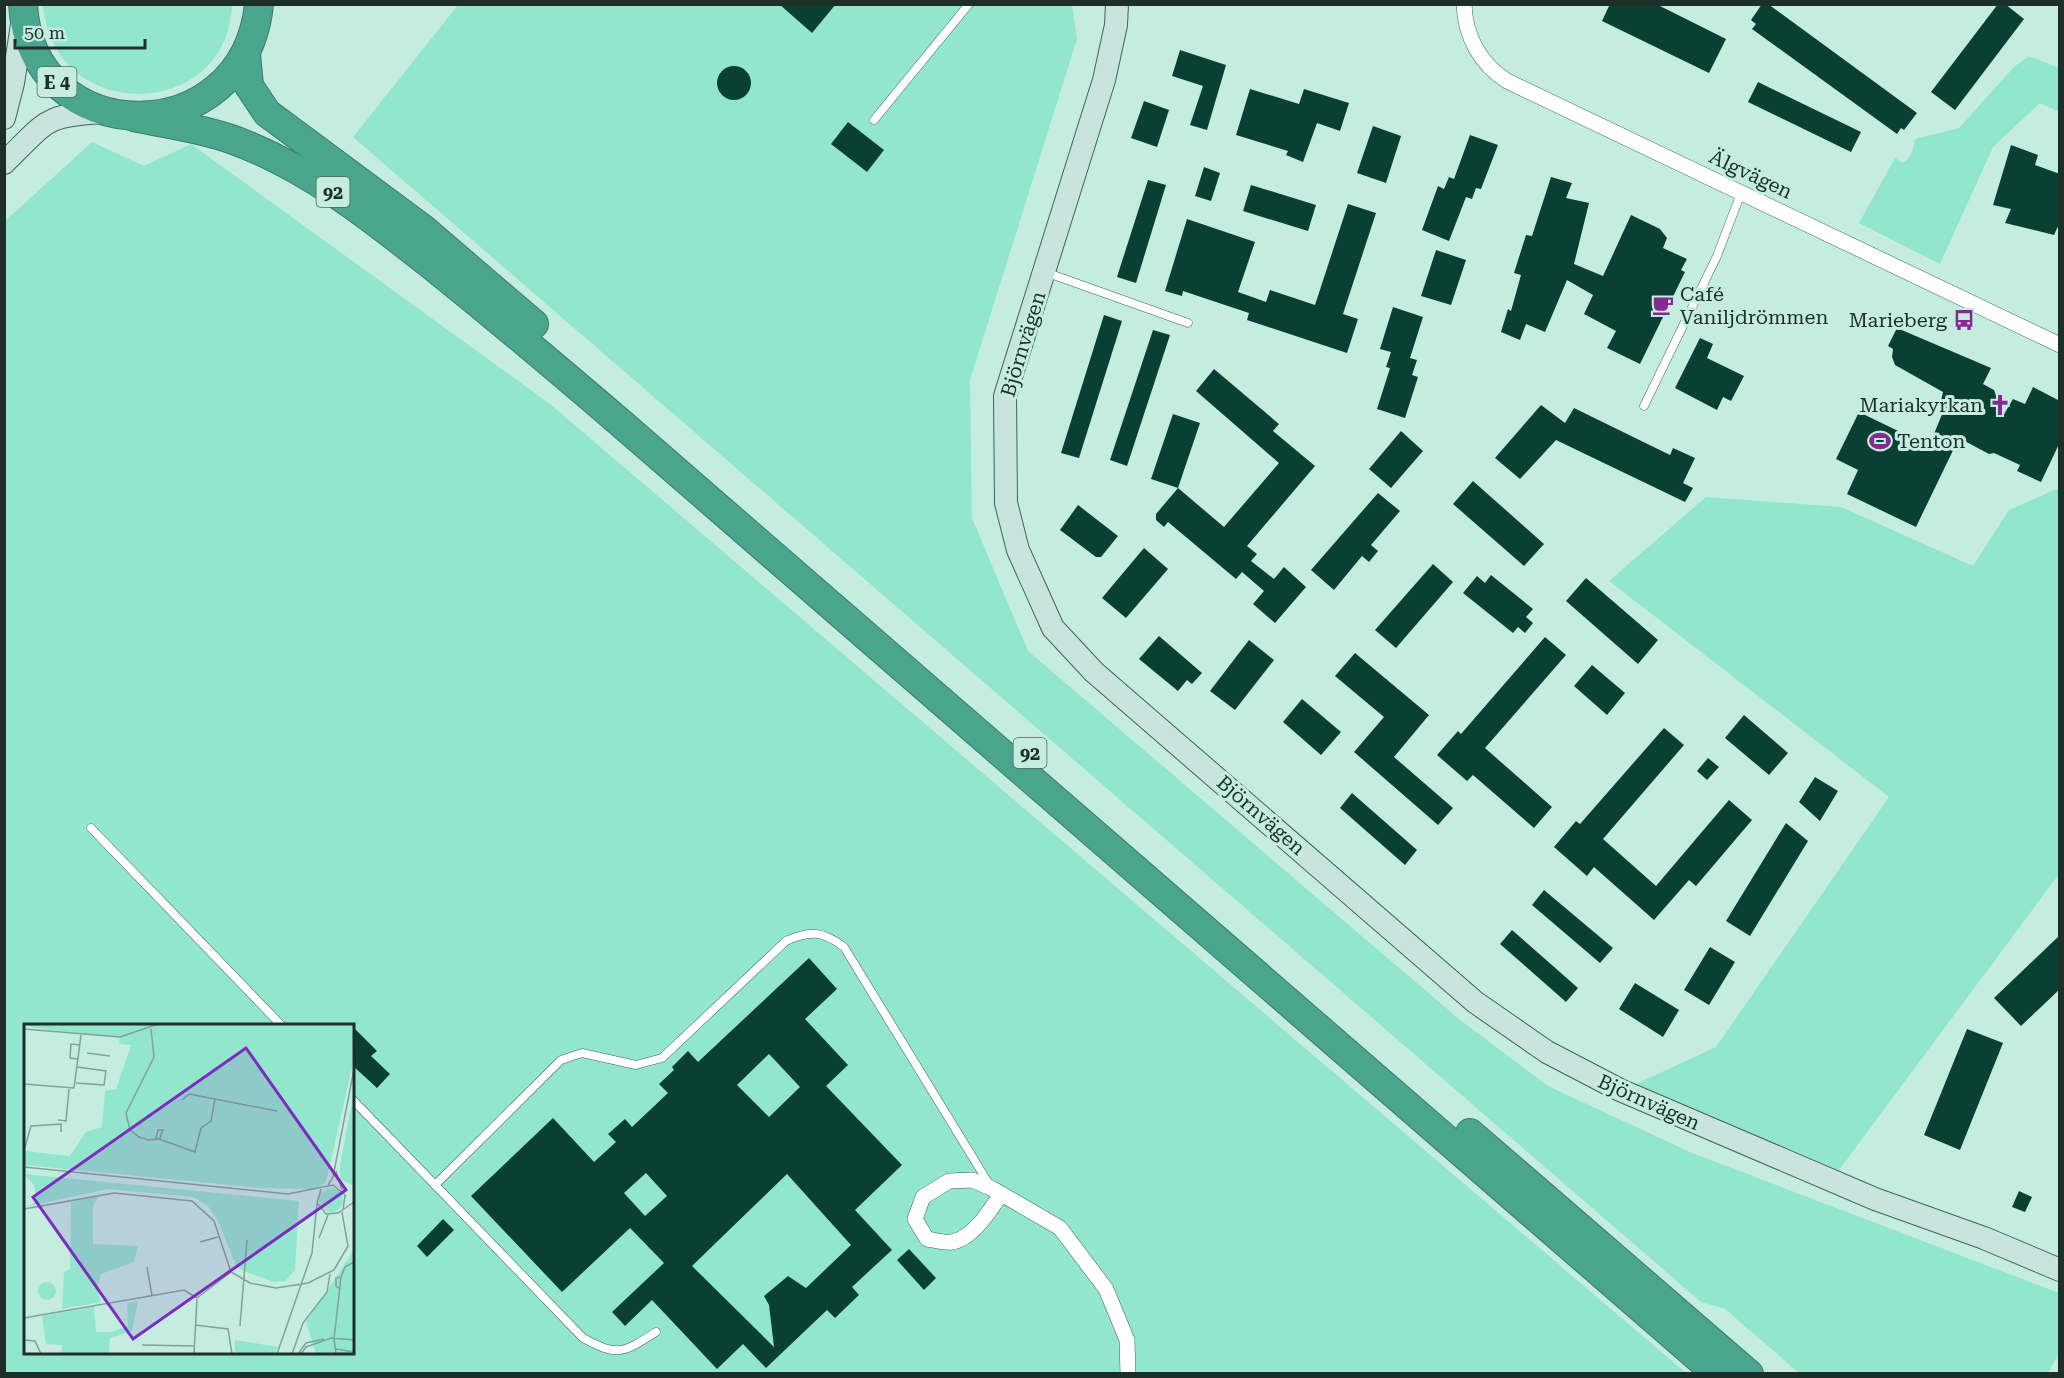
<svg xmlns="http://www.w3.org/2000/svg" width="2064" height="1378" viewBox="0 0 2064 1378" font-family="'Roboto Serif',serif">
<rect width="100%" height="100%" fill="#c4ede0"/>
<g fill="#93e6ce" fill-rule="evenodd">
<path d="M 43,5 L 232,5 C 227,122 53,125 43,5 Z"/>
<polygon points="458,5 1072,5 1077,39 970,380 972,518 1028,651 1459,1019 1548,1086 1690,1152 2059,1293 2059,1353 2048,1373 1799,1373 1725,1309 1701,1302 353,137"/>
<path d="M 2029,56 L 2059,68 L 2059,112 L 2040,103 L 1993,147 L 1940,264 L 1859,223 L 1895,158 L 1903,163 C 1912,158 1913,149 1915,139 L 1959,128 L 2014,67 Z"/>
<path d="M 92,142 L 144,166 L 191,144 L 550,404 L 1686,1373 L 5,1374 L 5,221 ZM 26,1026 L 352,1026 L 352,1352 L 26,1352 Z"/>
<polygon points="2059,488 2059,874 1839,1170 1636,1084 1716,1047 1889,797 1609,581 1706,497 1841,507 1973,566 2009,510"/>
</g>
<g fill="#0a4034" fill-rule="evenodd">
<polygon points="779,4 836,4 812,33"/>
<polygon points="1610,4 1656,4 1726,39 1709,73 1602,21"/>
<polygon points="1762,4 1768,4 1917,113 1904,130 1901,128 1897,134 1752,29 1756,24 1751,20"/>
<polygon points="1998,4 2005,4 2024,19 1955,110 1931,92"/>
<polygon points="1180,50 1226,65 1207,130 1190,125 1203,86 1172,76"/>
<circle cx="734" cy="83" r="17"/>
<polygon points="1758,82 1861,132 1851,152 1748,102"/>
<polygon points="1250,89 1299,104 1304,89 1349,103 1340,131 1317,123 1303,162 1286,155 1288,151 1236,135"/>
<polygon points="1144,101 1169,110 1157,147 1131,138"/>
<polygon points="848,122 884,150 867,172 831,144"/>
<polygon points="1373,126 1401,136 1386,183 1357,173"/>
<polygon points="1470,135 1498,145 1481,189 1476,188 1472,199 1466,197 1449,241 1422,230 1438,186 1444,189 1449,177 1454,179"/>
<polygon points="2011,145 2038,155 2035,165 2060,174 2060,222 2054,235 2005,223 2011,209 1993,205"/>
<polygon points="1204,167 1220,173 1211,201 1195,196"/>
<polygon points="1551,177 1572,183 1566,198 1589,203 1574,264 1603,276 1631,215 1660,229 1667,238 1663,248 1687,259 1681,270 1685,272 1640,364 1607,348 1616,331 1584,314 1593,295 1567,280 1545,332 1526,324 1520,340 1501,332 1508,309 1511,311 1521,275 1514,273 1526,235 1532,236"/>
<polygon points="1148,180 1166,185 1136,283 1117,277"/>
<polygon points="1251,185 1316,205 1308,231 1243,211"/>
<polygon points="1348,204 1376,213 1343,314 1358,319 1347,353 1247,320 1249,313 1183,291 1182,296 1165,291 1187,219 1255,242 1238,292 1266,302 1270,290 1315,305"/>
<polygon points="1436,250 1466,260 1451,305 1421,296"/>
<polygon points="1393,307 1423,317 1410,358 1417,360 1412,375 1418,377 1405,418 1377,409 1390,368 1386,367 1391,352 1380,349"/>
<polygon points="1104,315 1122,321 1079,458 1061,453"/>
<polygon points="1897,328 1991,368 1983,384 1994,390 2003,416 2013,399 2025,404 2033,387 2060,401 2060,442 2041,482 2017,471 2020,465 1994,453 1989,454 1959,438 1916,527 1847,494 1858,470 1836,459 1859,412 1929,446 1945,407 1940,405 1943,392 1895,365 1892,357 1893,349 1888,346"/>
<polygon points="1153,330 1170,335 1127,466 1110,460"/>
<polygon points="1700,338 1713,344 1707,358 1744,376 1731,401 1723,397 1717,410 1675,388"/>
<polygon points="1214,369 1279,424 1273,431 1315,466 1247,546 1257,554 1251,561 1274,579 1284,567 1306,587 1275,623 1253,604 1264,591 1242,572 1236,579 1168,522 1164,527 1156,520 1156,514 1178,488 1151,479 1173,414 1200,423 1178,488 1224,527 1279,463 1196,391"/>
<polygon points="1541,405 1565,423 1574,408 1670,455 1673,448 1695,458 1683,483 1693,488 1685,502 1556,440 1520,479 1495,458"/>
<polygon points="1401,431 1423,451 1391,488 1369,469"/>
<polygon points="1473,481 1544,544 1524,566 1453,504"/>
<polygon points="1378,493 1400,511 1371,545 1378,551 1369,562 1362,556 1334,590 1311,570"/>
<polygon points="1078,505 1118,536 1101,557 1096,557 1060,530"/>
<polygon points="1144,548 1168,569 1126,618 1102,598"/>
<polygon points="1433,564 1453,582 1396,648 1375,630"/>
<polygon points="1491,575 1533,609 1526,617 1533,623 1525,633 1518,627 1513,633 1463,593 1477,576 1485,583"/>
<polygon points="1586,578 1658,640 1638,664 1566,601"/>
<polygon points="1159,636 1202,673 1192,684 1187,680 1178,691 1139,659"/>
<polygon points="1545,637 1566,655 1485,748 1552,807 1534,828 1473,775 1467,781 1437,755 1458,731 1461,734"/>
<polygon points="1249,640 1274,660 1235,710 1210,691"/>
<polygon points="1355,653 1429,715 1394,757 1453,808 1438,825 1354,752 1384,717 1335,676"/>
<polygon points="1592,665 1625,693 1607,715 1574,686"/>
<polygon points="1302,699 1341,732 1321,755 1283,722"/>
<polygon points="1744,715 1788,753 1769,775 1725,738"/>
<polygon points="1664,728 1684,745 1603,839 1656,886 1729,800 1752,820 1696,886 1689,880 1654,920 1594,867 1587,876 1554,847 1576,821 1580,824"/>
<polygon points="1708,758 1719,767 1707,780 1697,771"/>
<polygon points="1815,777 1838,791 1820,821 1799,802"/>
<polygon points="1352,793 1417,850 1405,865 1340,808"/>
<polygon points="1786,823 1808,841 1750,936 1726,921"/>
<polygon points="1544,890 1613,948 1600,963 1532,905"/>
<polygon points="1512,930 1578,988 1566,1002 1500,944"/>
<polygon points="2060,935 2060,989 2021,1026 1994,998"/>
<polygon points="1710,947 1735,962 1709,1005 1684,990"/>
<path d="M 809,958 L 837,989 L 805,1019 L 848,1065 L 826,1086 L 902,1165 L 855,1210 L 892,1250 L 852,1287 L 859,1295 L 835,1318 L 827,1310 L 766,1368 L 743,1344 L 717,1369 L 652,1300 L 625,1326 L 612,1312 L 664,1263 L 630,1228 L 562,1292 L 471,1196 L 553,1118 L 594,1162 L 616,1142 L 608,1134 L 625,1119 L 632,1127 L 668,1093 L 659,1084 L 674,1070 L 672,1067 L 688,1051 L 698,1062 ZM 769,1054 L 800,1087 L 769,1117 L 737,1085 ZM 646,1173 L 667,1196 L 645,1216 L 624,1193 ZM 787,1174 L 851,1245 L 806,1288 L 788,1276 L 764,1296 L 769,1305 L 774,1347 L 692,1266 Z"/>
<polygon points="1635,983 1679,1010 1663,1037 1619,1009"/>
<polygon points="352,1026 377,1051 371,1056 390,1074 377,1088 352,1065"/>
<polygon points="1967,1029 2003,1043 1960,1150 1924,1135"/>
<polygon points="2019,1191 2032,1197 2025,1212 2012,1207"/>
<polygon points="443,1219 454,1230 427,1257 417,1246"/>
<polygon points="909,1249 936,1278 924,1290 897,1260"/>
</g>
<g fill="none" stroke-linecap="round" stroke-linejoin="round">
<defs>
<g id="lane">
<polyline points="874,120 969,4"/>
<polyline points="1045,272 1188,323"/>
<polyline points="1644,406 1717,256 1741,193"/>
<polyline points="91,828 282,1026"/>
<path d="M 352,1099 L 583,1338 C 618,1357 623,1353 656,1332"/>
<path d="M 435,1185 L 561,1060 L 582,1053 L 636,1065 L 662,1058 L 786,941 C 810,930 823,931 844,947 L 989,1184"/>
</g>
<g id="street">
<path d="M 1464,4 C 1465,36 1480,64 1507,81 L 2060,345"/>
<path d="M 1001,1194 C 991,1209 972,1240 951,1242 C 944,1243 934,1240 927,1239 L 915,1219 L 923,1197 L 949,1181 L 972,1180 L 991,1188 L 1060,1228 L 1106,1289 L 1127,1340 L 1128,1374"/>
</g>
<g id="secondary">
<polyline points="1117,4 1116,25 1104,80 1005,396 1006,503 1018,550 1053,628 1094,672 1475,1002 1547,1052 1620,1090 1875,1199 1984,1238 2060,1270"/>
<polyline points="4,118 13,83 23,18"/>
<path d="M 4,163 C 48,121 42,115 106,112"/>
</g>
<g id="highway">
<path d="M 23,4 C 31,152 244,154 259,4"/>
<polyline points="246,54 249,86 267,113 422,228 534,324"/>
<path d="M 134,117 C 166,124 200,128 231,139 C 306,166 369,216 431,265 C 496,317 560,371 623,425 L 1717,1374"/>
<polyline points="1470,1133 1749,1374"/>
</g>
</defs>
<use href="#lane" stroke="#3f645a" stroke-width="9"/>
<use href="#street" stroke="#3f645a" stroke-width="16"/>
<use href="#secondary" stroke="#3f645a" stroke-width="24"/>
<use href="#highway" stroke="#3b7b6b" stroke-width="30"/>
<use href="#lane" stroke="#fff" stroke-width="8"/>
<use href="#street" stroke="#fff" stroke-width="15"/>
<use href="#secondary" stroke="#c9e4dd" stroke-width="22"/>
<use href="#highway" stroke="#4aa58e" stroke-width="28"/>
</g>
<defs>
<symbol id="cafe-bare" viewBox="-9 -9 18 18"><path d="M-5.5-4.5H6V0H3Q3 3.5 0 3.5H-2.5Q-5.5 3.5-5.5 0ZM3-3.2v2h1.7v-2ZM-6 4.5H4V6H-6Z" fill="#892891" stroke="#c4ede0" stroke-width="2.5" paint-order="stroke"/></symbol>
<symbol id="bus-bare" viewBox="-9 -9 18 18"><path d="M-5-6H5V4H4V6H2V4H-2V6H-4V4H-5ZM-3.5-4V0h7V-4ZM-3.5 1.2v1.5H-2V1.2ZM2 1.2v1.5H3.5V1.2Z" fill="#892891" stroke="#c4ede0" stroke-width="2.5" paint-order="stroke"/></symbol>
<symbol id="church-bare" viewBox="-9 -9 18 18"><path d="M-1.2-6h2.4v3.5h3.3v2.4h-3.3V6h-2.4V-.1h-3.3v-2.4h3.3Z" fill="#892891" stroke="#c4ede0" stroke-width="2.5" paint-order="stroke"/></symbol>
<symbol id="stadium-bare" viewBox="-9 -9 18 18"><path d="M0-5a6.5 5 0 1 0 0 10a6.5 5 0 1 0 0-10ZM-3.5-1.8h7v3.6h-7Z" fill="#892891" stroke="#c4ede0" stroke-width="2.5" paint-order="stroke"/></symbol>
</defs>
<g fill-rule="evenodd">
<use href="#cafe-bare" x="1648" y="290" width="30" height="30"/>
<use href="#bus-bare" x="1949" y="305" width="30" height="30"/>
<use href="#church-bare" x="1985" y="390" width="30" height="30"/>
<use href="#stadium-bare" x="1865" y="426" width="30" height="30"/>
</g>
<g text-anchor="middle" dominant-baseline="central" stroke-width="6" stroke-linejoin="round" paint-order="stroke">
<g fill="#c4ede0" stroke="#506760" stroke-width="1.5">
<rect x="37.5" y="67" width="39" height="30" rx="4.5"/>
<rect x="316.5" y="177" width="33" height="30" rx="4.5"/>
<rect x="1013.5" y="738" width="33" height="30" rx="4.5"/>
</g>
<g font-size="18" font-weight="bold" fill="#1e2e29">
<text x="57" y="82">E 4</text>
<text x="333" y="192">92</text>
<text x="1030" y="753">92</text>
</g>
<g font-size="20" fill="#1e2e29" stroke="#c4ede0">
<text transform="translate(1751 174) rotate(25)">Älgvägen</text>
<text transform="translate(1023 344) rotate(-73)">Björnvägen</text>
<text transform="translate(1261 815) rotate(41)">Björnvägen</text>
<text transform="translate(1649 1102) rotate(24)">Björnvägen</text>
</g>
<g font-size="20" fill="#1e2e29" stroke="#c4ede0" text-anchor="start">
<text x="1680" y="294">Café<tspan x="1680" dy="23">Vaniljdrömmen</tspan></text>
<text x="1947" y="320" text-anchor="end">Marieberg</text>
<text x="1983" y="405" text-anchor="end">Mariakyrkan</text>
<text x="1897" y="441">Tenton</text>
</g>
</g>
<g transform="translate(24 1024)">
<rect width="330" height="330" fill="#c4ede0"/>
<path d="M 0,0 L 330,0 L 328,44 L 302,158 L 292,165 L 236,164 L 0,141 L 0,127 L 46,132 L 62,108 L 78,103 L 81,67 L 92,65 L 107,21 L 95,20 L 96,14 L 10,4 ZM 330,66 L 330,162 L 316,155 L 316,142 ZM 0,150 L 275,177 L 271,246 L 261,257 L 249,258 L 213,244 L 194,197 L 184,182 L 169,173 L 84,165 L 6,182 L 12,177 L 10,161 ZM295 176a12 12 0 1 1 24 0a12 12 0 1 1-24 0ZM 75,172 L 69,182 L 69,220 L 114,222 L 110,238 L 77,250 L 73,265 L 77,278 L 38,285 L 40,248 L 46,245 L 47,178 ZM 330,226 L 330,330 L 292,330 L 282,298 ZM14 267a9 9 0 1 1 18 0a9 9 0 1 1-18 0ZM 114,277 L 108,307 L 86,314 L 85,330 L 37,330 L 38,321 L 22,320 L 18,292 L 70,283 L 72,308 L 87,308 L 104,302 L 103,279 ZM 211,316 L 254,323 L 251,330 L 219,330 L 211,328 Z" fill="#93e6ce"/>
<path fill="none" stroke="#82a197" stroke-width="1.5" d="M 0,5 L 96,13 L 134,0M 127,5 L 130,33 L 102,89 L 106,106 L 115,113 L 124,116 L 134,115 L 136,114 L 139,106 L 134,106 L 132,115M 63,29 L 86,32M 54,35 L 46,34 L 47,20 L 56,21M 52,59 L 80,61 L 82,47 L 53,43M 0,60 L 50,64 L 57,11M 158,76 L 165,70 L 253,87M 34,96 L 42,97 L 45,65M 135,115 L 171,128 L 177,104 L 187,97 L 191,75M 1,123 L 7,102 L 37,100 L 37,108M 0,143 L 264,170 L 309,161 L 321,171 L 319,186M 312,147 L 318,166M 304,161 L 309,153 L 330,45M 297,165 L 293,179 L 302,190 L 314,189 L 330,178M 0,185 L 90,169 L 168,177 L 190,197 L 207,248 L 226,259 L 252,264 L 284,259 L 310,246 L 324,222 L 318,188M 295,214 L 304,191M 176,218 L 194,213M 123,243 L 128,272M 316,265 L 312,262 L 312,254 L 317,253M 173,274 L 207,248M 0,294 L 160,266 L 173,274M 171,301 L 204,305 L 208,330M 216,302 L 223,216M 0,316 L 11,317 L 17,330M 118,321 L 170,322M 312,325 L 330,328M 170,330 L 173,275M 253,330 L 288,229 L 293,180M 268,330 L 279,299 L 303,268 L 306,250M 274,330 L 282,319 L 300,315M 277,330 L 282,323 L 307,314 L 330,316M 312,330 L 310,315 L 317,253 L 321,243 L 330,238"/>
<path fill="#7b2cbf" fill-opacity="0.15" stroke="#7b2cbf" stroke-width="3" d="M 222,24 L 322,166 L 109,315 L 9,173 Z"/>
<rect width="330" height="330" fill="none" stroke="#1e2e29" stroke-width="3"/>
</g>
<rect width="2064" height="1378" fill="none" stroke="#1e2e29" stroke-width="12"/>
<path d="M15 39v9h130v-9" fill="none" stroke="#1e2e29" stroke-width="3"/>
<text x="24" y="39" font-size="18" fill="#1e2e29" stroke="#c4ede0" stroke-width="4.5" paint-order="stroke">50 m</text>
</svg>
